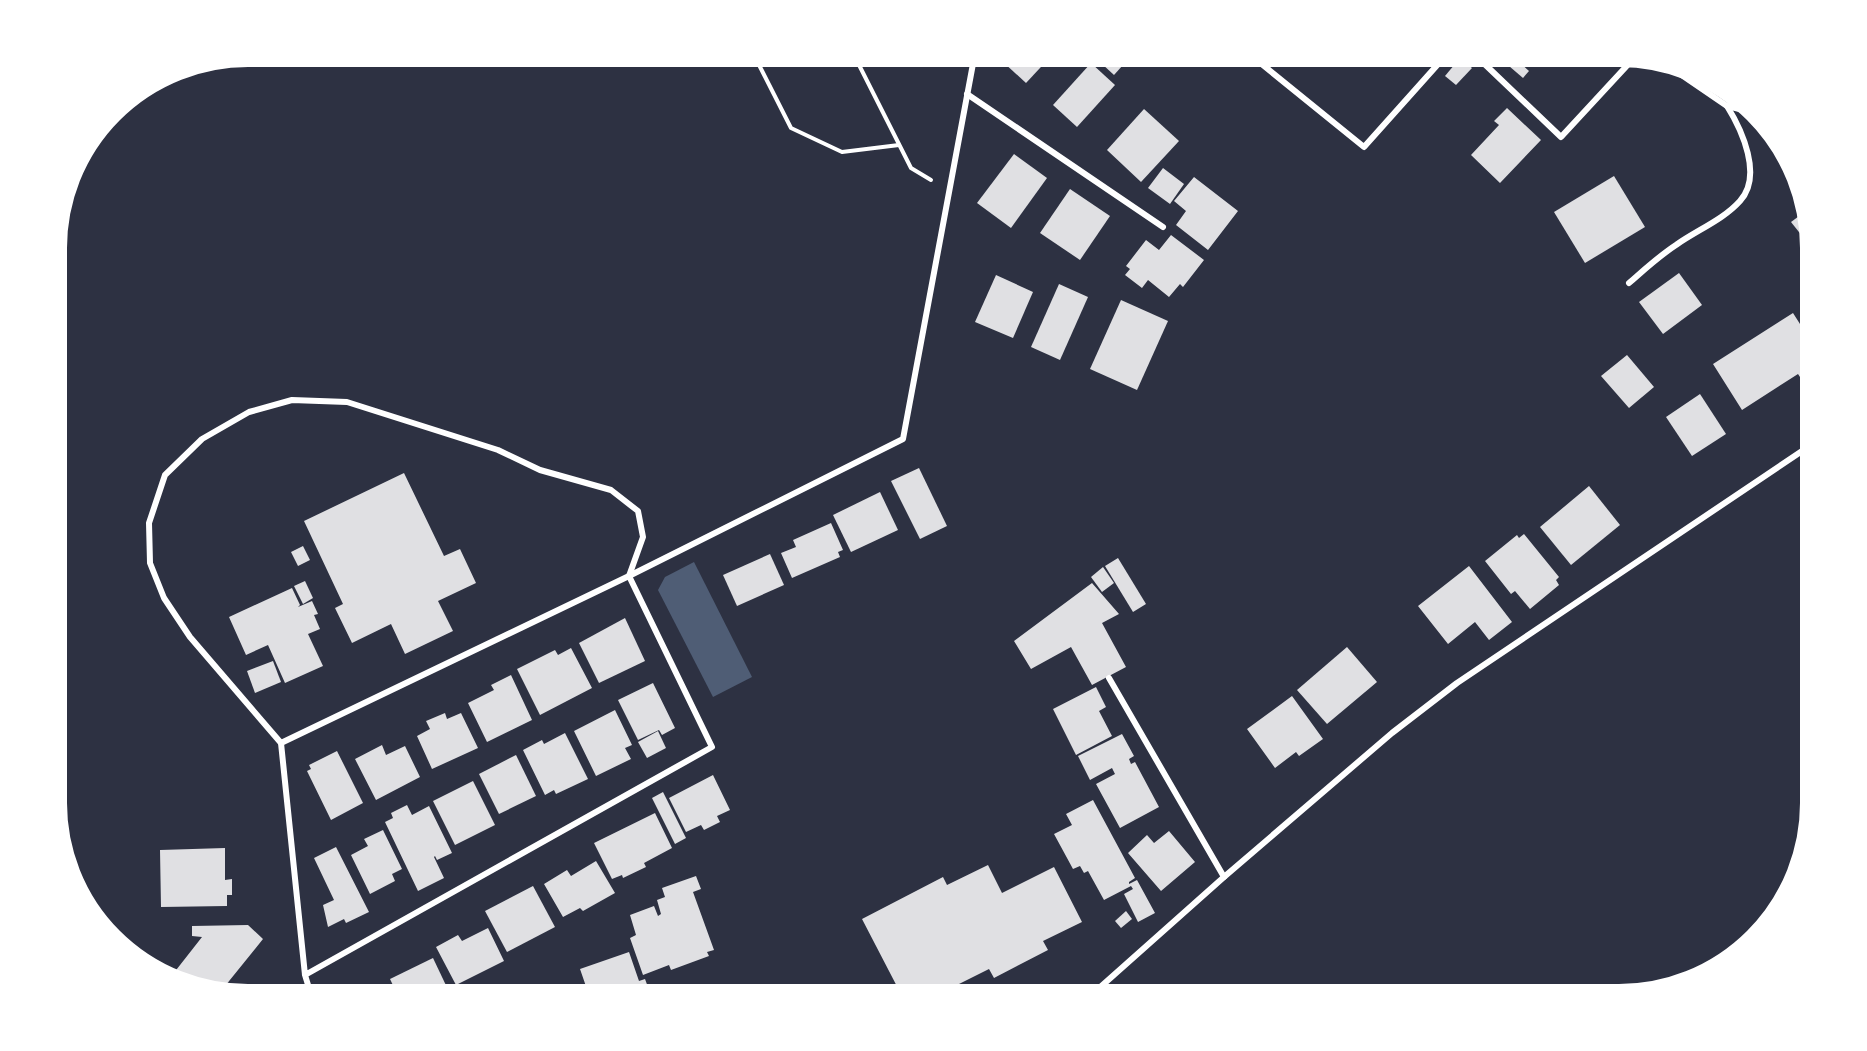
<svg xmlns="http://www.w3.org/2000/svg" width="1867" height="1051" viewBox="0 0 1867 1051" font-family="Rubik,sans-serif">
<rect width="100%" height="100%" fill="#2d3142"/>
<polygon fill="#4f5d75" points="694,562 752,677 713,697 658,590 665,577"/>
<g fill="#e0e0e3">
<polygon points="1010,53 1054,53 1026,83 1002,61"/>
<polygon points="1109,53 1123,65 1114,75 1101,63"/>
<polygon points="1460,58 1472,68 1456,85 1445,76"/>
<polygon points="1516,59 1529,71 1523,78 1509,66"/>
<polygon points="1091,63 1115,85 1077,127 1053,105"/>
<polygon points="1507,108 1541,140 1500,183 1471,155 1499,125 1494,121"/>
<polygon points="1144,109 1179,141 1141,182 1107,150"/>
<polygon points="1014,154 1047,178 1011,228 977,203"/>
<polygon points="1163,168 1184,184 1170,204 1148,188"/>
<polygon points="1614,176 1645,227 1585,263 1554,212"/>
<polygon points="1194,177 1238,211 1208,250 1176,225 1186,211 1174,201"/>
<polygon points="1070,189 1110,216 1080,260 1040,233"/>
<polygon points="1806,211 1814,235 1814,251 1791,222"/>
<polygon points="1171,235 1204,260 1183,287 1180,284 1169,297 1148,280 1142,288 1125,275 1130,269 1126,266 1146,240 1159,250"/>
<polygon points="1679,273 1702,305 1663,334 1639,302"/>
<polygon points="996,275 1033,292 1013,338 975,322"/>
<polygon points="1059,284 1088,297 1060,360 1031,347"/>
<polygon points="1121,300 1168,321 1137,390 1090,369"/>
<polygon points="1793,313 1814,346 1814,368 1800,377 1798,374 1742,410 1713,364"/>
<polygon points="1627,355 1654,387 1629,408 1601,376"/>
<polygon points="1700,394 1726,434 1692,456 1666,417"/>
<polygon points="919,468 947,526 920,539 891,481"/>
<polygon points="404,473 444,556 460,549 476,583 438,601 453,631 405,654 391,624 352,643 335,608 343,604 304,521"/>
<polygon points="1589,486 1620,525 1571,565 1540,527"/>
<polygon points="880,492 898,530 851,552 833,515"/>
<polygon points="831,523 843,550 838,552 840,557 792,578 781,553 796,547 793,540"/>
<polygon points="1524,534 1559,577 1556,580 1559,585 1530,609 1515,591 1511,594 1485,561 1517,535 1519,538"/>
<polygon points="303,546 310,560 298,566 291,552"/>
<polygon points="770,554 784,585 737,606 723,575"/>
<polygon points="1118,558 1146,604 1133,612 1105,566"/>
<polygon points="1469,566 1512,622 1489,640 1475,622 1448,644 1418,606"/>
<polygon points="1103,567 1114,583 1102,592 1091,577"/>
<polygon points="305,581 313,598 303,604 294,586"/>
<polygon points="1092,583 1119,614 1102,623 1126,667 1092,685 1071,647 1031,669 1014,641"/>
<polygon points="292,588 300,605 298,607 312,601 318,614 314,615 320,629 308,634 323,666 285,683 268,645 246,655 229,617"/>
<polygon points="625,618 645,661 599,683 579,643"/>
<polygon points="1347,647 1377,682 1327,724 1297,690"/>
<polygon points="571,648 592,688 540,715 517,669 555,650 558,655"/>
<polygon points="273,661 281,682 255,693 247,671"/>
<polygon points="511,675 532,720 487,742 468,703 494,690 491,685"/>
<polygon points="653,683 675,728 662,735 659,730 638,740 618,700"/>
<polygon points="1096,687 1106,707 1099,711 1112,736 1076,755 1053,709"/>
<polygon points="1292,696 1323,739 1299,756 1296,752 1275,768 1247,729"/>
<polygon points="615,710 632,745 625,748 631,759 596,776 574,731"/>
<polygon points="445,713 447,719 461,713 478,748 432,769 417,736 430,729 426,721"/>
<polygon points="658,731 666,748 647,758 638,742"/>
<polygon points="565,733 588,779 556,794 554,790 545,795 523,750 542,740 544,744"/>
<polygon points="1122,734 1134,756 1129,759 1131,764 1135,762 1159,807 1120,828 1096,784 1115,774 1112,768 1090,780 1078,756"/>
<polygon points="382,745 386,755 405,746 420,777 376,800 355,759"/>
<polygon points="337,751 363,803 331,820 307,771 311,769 309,765"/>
<polygon points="516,755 536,796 499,814 479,774"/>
<polygon points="713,775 730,810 717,816 720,822 704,830 701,825 686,832 669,798"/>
<polygon points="473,781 495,825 455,845 433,801"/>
<polygon points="663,792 686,838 675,844 652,798"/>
<polygon points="1093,800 1135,878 1129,882 1129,884 1137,880 1155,913 1138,922 1124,894 1133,889 1131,886 1104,900 1088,871 1084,873 1080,866 1073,869 1054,834 1072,825 1066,814"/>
<polygon points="407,805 412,815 429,806 452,853 437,860 435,856 434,857 444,878 418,891 385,822 393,818 391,813"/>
<polygon points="655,813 672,848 644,863 646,867 623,878 622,875 612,879 594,843"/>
<polygon points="383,830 402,869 392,874 395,881 370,894 351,855 368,846 364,839"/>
<polygon points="1169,831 1195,862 1161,891 1128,853 1147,835 1154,843"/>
<polygon points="336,847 369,912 346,923 344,919 328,927 323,905 334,900 314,858"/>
<polygon points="225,848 225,880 232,879 232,895 227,895 227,906 161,907 160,850"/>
<polygon points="596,861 615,893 583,911 580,908 563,917 544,884 567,870 571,876"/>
<polygon points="988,865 1002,893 1054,867 1082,922 1043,941 1048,950 994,978 989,969 931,998 903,998 862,919 943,877 947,885"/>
<polygon points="696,876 701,889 693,892 714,950 707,952 709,956 671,970 669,965 643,975 630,938 636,935 630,915 654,906 658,916 661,914 657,900 665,897 662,888"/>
<polygon points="533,886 555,927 507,952 485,911"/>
<polygon points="1126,911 1132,919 1121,928 1115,921"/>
<polygon points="248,925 263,939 221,991 181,981 173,974 202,937 192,936 192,926"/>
<polygon points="488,928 504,961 456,985 436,947 458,935 462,941"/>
<polygon points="128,944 172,978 151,972 125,948"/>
<polygon points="629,952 639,981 645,979 652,998 590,998 580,969"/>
<polygon points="433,958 452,998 399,998 390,979"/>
<polygon points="367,988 370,996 383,990 387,998 347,998"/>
</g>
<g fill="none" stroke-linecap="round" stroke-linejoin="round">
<g stroke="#fff" stroke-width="4">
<polyline points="753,53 791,128 842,152 899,145"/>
<polyline points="853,53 911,168 931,180"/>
</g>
<g stroke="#fff" stroke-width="6">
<polyline points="1248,53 1364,147 1448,53"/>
<polyline points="1473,53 1561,137 1635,57"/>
<polyline points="1667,65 1727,106 1752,112"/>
<polyline points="1692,81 1712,77"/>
<polyline points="967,94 1163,227"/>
<path d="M 1629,283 C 1644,270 1659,256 1676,245 C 1697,230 1723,220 1740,201 C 1763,176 1742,130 1727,106"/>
<polyline points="1109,678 1224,877"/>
<polyline points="281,743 629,576 903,439 975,53"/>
<polyline points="305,975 712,747 629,576 643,537 638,511 611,490 540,470 498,450 347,402 292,400 249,412 202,439 165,475 149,523 150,563 164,598 190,637 281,743 305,975 312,998"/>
<polyline points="1088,998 1224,877 1392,733 1457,683 1814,443"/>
</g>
</g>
<path d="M0 0H1867V1051H0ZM248 63H1619A185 185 0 0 1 1804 248V803A185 185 0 0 1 1619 988H248A185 185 0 0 1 63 803V248A185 185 0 0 1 248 63Z" fill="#fff" fill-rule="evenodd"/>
<path fill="none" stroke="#fff" stroke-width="8" d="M248 63H1619A185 185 0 0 1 1804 248V803A185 185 0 0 1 1619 988H248A185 185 0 0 1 63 803V248A185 185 0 0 1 248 63Z"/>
</svg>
